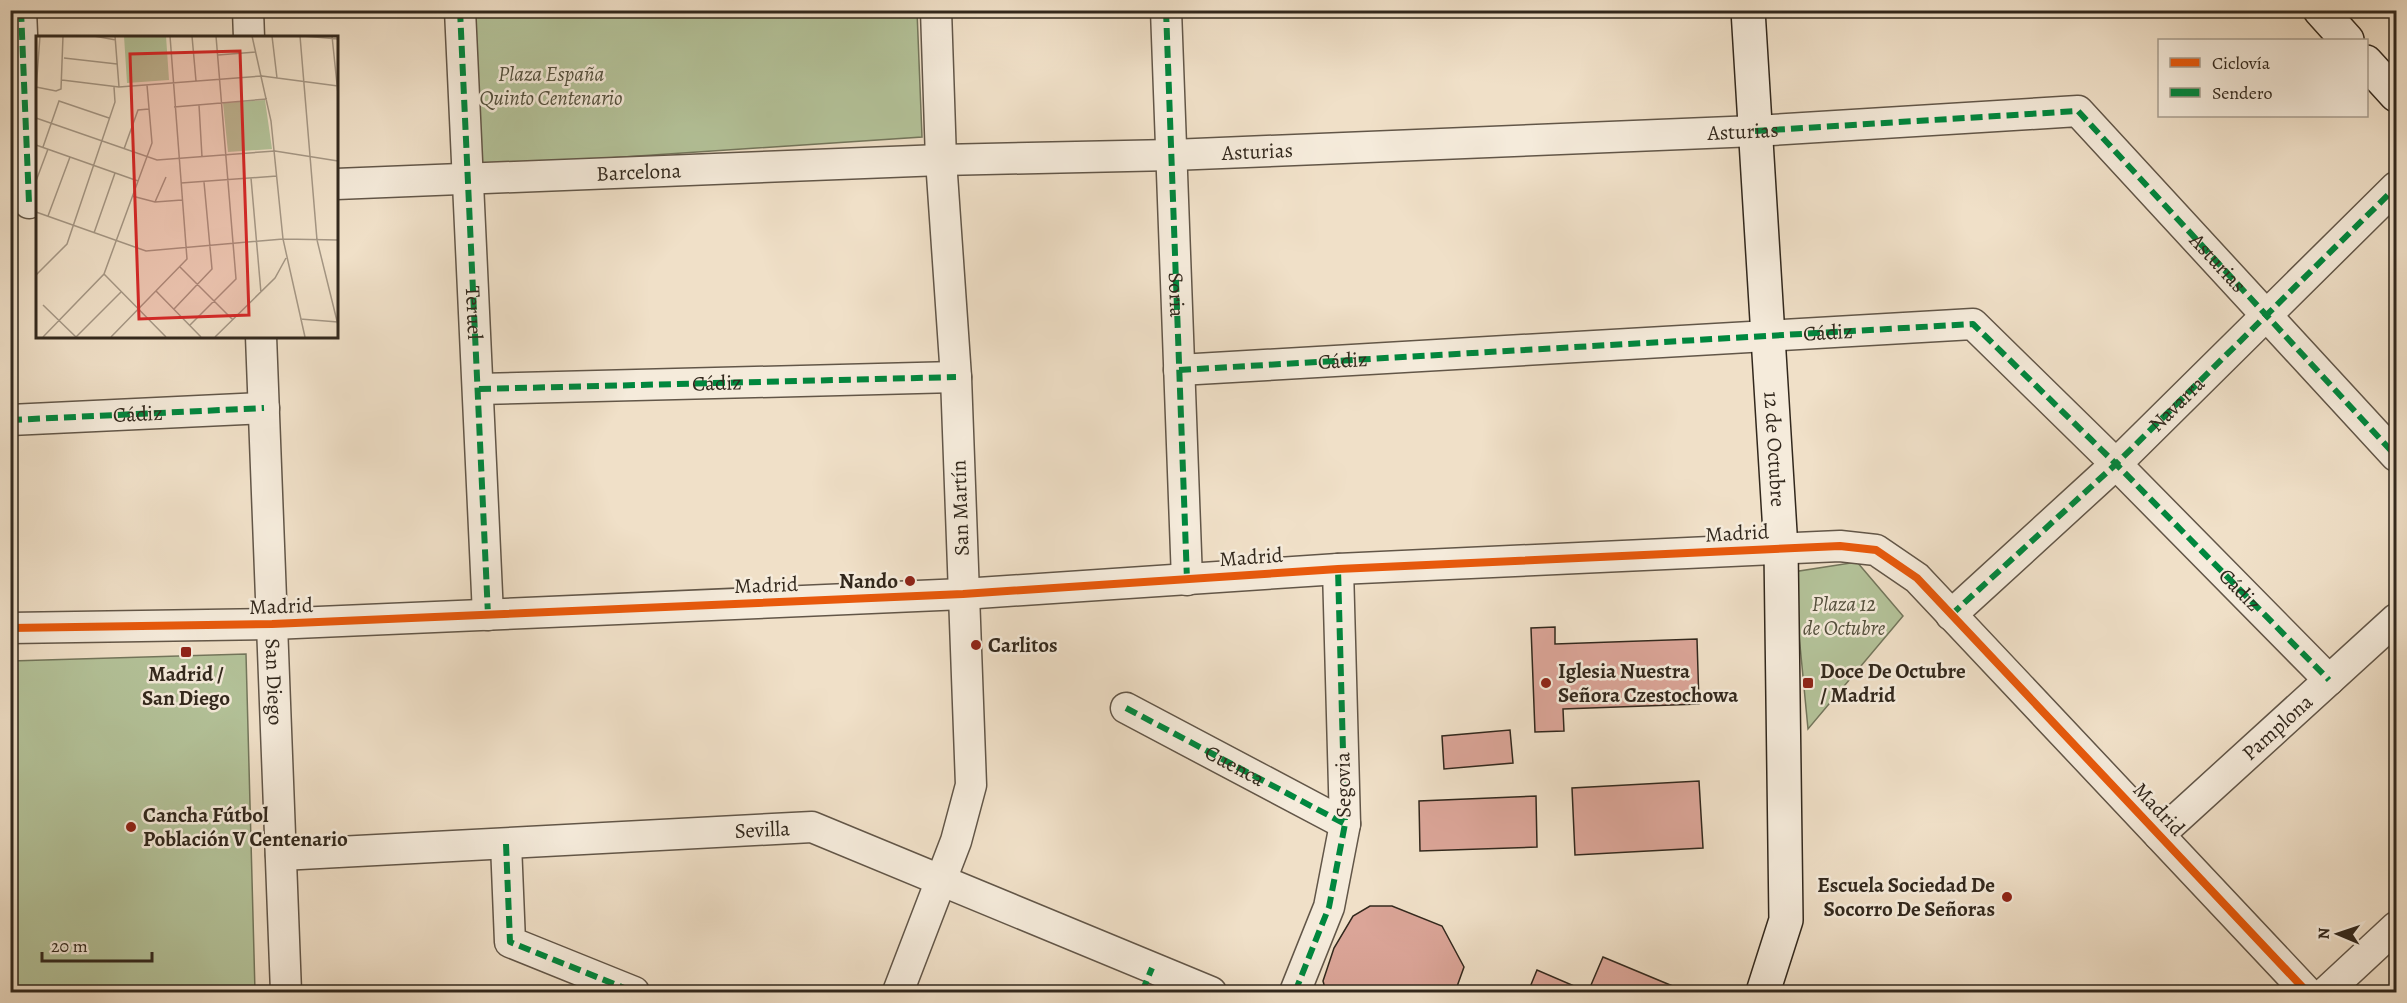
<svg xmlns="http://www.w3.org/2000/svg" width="2407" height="1003" viewBox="0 0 2407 1003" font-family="Alegreya,serif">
<rect width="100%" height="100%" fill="#f0e0c8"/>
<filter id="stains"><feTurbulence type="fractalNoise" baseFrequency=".00333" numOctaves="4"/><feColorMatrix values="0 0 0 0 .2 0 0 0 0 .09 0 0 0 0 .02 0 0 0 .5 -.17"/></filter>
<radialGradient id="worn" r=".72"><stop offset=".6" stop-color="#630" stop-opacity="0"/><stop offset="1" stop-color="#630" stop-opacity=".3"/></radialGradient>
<g fill="#b4c39a" stroke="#73765c" stroke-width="1.5">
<polygon points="468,11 917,11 922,137 475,167"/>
<polygon points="1857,562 1903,616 1808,729 1793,572"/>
<polygon points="246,654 255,992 11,992 11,661"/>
</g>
<g fill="#dba598" stroke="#32281d" stroke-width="1.5">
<polygon points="1555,627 1555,644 1697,639 1699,704 1563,709 1564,731 1535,732 1531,628"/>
<polygon points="1510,730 1513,763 1444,769 1442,736"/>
<polygon points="1699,781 1703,848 1575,855 1572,788"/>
<polygon points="1536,796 1537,847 1420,851 1419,801"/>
<polygon points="1370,906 1392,906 1442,926 1464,967 1455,992 1326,992 1323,981 1334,948 1353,916"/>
<polygon points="1603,957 1675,987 1673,992 1528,992 1537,970 1588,992"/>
</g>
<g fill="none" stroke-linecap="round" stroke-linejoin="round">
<defs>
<g id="street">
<polyline points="21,10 29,203"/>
<polyline points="248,10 249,38"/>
<path id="s1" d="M 460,10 L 488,615"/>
<polyline points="1166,10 1187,580"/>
<path id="s2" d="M 336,184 L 941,160 L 1172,155 L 1755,131 L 2078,111 L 2396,456"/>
<path id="s3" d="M 261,336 L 286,992"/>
<polyline points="1179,370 1973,324 2116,464 2329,680"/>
<path id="s4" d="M 479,389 L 956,377"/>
<path id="s5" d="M 10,420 L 264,408"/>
<path id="s6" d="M 1951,615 L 2116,464 L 2396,187"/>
<polyline points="10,628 272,624 963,594 1338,569 1840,546 1876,550 1917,578 2307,992"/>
<path id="s7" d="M 1126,708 L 1345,824"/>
<path id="s8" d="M 2159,835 L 2396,619"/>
<polyline points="506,844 510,942 634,992"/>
<path id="s9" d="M 281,855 L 812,827 L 1211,992"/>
<polyline points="898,992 956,841 971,785 956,377 941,160 936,10"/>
<polyline points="1295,992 1329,907 1345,824 1338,569"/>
<polyline points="2326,992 2396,927"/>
</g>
<g id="secondary">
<path id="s10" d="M 1748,10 L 1781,549 L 1786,920 L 1763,992"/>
<polyline points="2320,10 2347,40"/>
<polyline points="2366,62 2396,95"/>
</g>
</defs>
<use href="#street" stroke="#625648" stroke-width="33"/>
<use href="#secondary" stroke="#32281d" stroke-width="36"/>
<use href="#street" stroke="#f5ebdb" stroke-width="30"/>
<use href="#secondary" stroke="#f5ebdb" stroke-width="33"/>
<g stroke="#00873e" stroke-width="6" stroke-dasharray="12 6" stroke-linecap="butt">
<polyline points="21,10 29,203"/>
<polyline points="460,10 488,615"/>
<path id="s11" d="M 1166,10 L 1187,580"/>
<path id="s12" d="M 1755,131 L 2078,111 L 2396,456"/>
<path id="s13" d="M 1179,370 L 1973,324 L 2116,464 L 2329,680"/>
<polyline points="479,389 956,377"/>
<polyline points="10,420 264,408"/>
<polyline points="1951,615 2116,464 2396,187"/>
<polyline points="1126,708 1345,824"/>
<polyline points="506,844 510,942 634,992"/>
<polyline points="1142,992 1152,968"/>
<polyline points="1295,992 1329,907 1345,824 1338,569"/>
</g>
<defs>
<polyline id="cycleway" points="10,628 272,624 963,594 1338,569 1840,546 1876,550 1917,578 2307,992"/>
</defs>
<use href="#cycleway" stroke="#f5ebdb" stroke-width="11"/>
<use href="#cycleway" stroke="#e8590c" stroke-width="8"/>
</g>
<g fill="#8f2418" stroke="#f5ebdb" stroke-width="2">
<circle cx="910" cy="581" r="6"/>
<circle cx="976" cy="645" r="6"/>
<rect x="180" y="646" width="12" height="12" rx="3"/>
<circle cx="1546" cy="683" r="6"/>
<rect x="1802" y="677" width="12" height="12" rx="3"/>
<circle cx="131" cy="827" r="6"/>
<circle cx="2007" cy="897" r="6"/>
</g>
<g text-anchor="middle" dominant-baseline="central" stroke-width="5" stroke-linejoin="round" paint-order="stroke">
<g font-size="21" font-style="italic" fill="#524f3c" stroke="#f5ebdb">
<text x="551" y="74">Plaza España<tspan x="551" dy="24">Quinto Centenario</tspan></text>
<text x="1844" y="604">Plaza 12<tspan x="1844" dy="24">de Octubre</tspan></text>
</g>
<g font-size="21" fill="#32281d" stroke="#f5ebdb">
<text stroke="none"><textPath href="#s2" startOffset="1408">Asturias</textPath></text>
<text stroke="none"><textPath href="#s2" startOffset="922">Asturias</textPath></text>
<text stroke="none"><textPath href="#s2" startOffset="303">Barcelona</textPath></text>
<text stroke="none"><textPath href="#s12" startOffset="530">Asturias</textPath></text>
<text stroke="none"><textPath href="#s11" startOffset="285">Soria</textPath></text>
<text stroke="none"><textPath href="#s1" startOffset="303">Teruel</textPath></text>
<text stroke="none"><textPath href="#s13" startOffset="650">Cádiz</textPath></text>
<text stroke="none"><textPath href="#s13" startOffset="164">Cádiz</textPath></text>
<text stroke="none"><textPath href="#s4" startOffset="238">Cádiz</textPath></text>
<text stroke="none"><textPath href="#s6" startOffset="309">Navarra</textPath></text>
<text stroke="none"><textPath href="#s5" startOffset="128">Cádiz</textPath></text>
<text stroke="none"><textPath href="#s10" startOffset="440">12 de Octubre</textPath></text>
<text transform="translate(960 508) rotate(-92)">San Martín</text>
<text transform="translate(1737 533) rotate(-3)">Madrid</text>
<text transform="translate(1251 557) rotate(-4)">Madrid</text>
<text transform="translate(766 585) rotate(-2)">Madrid</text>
<text stroke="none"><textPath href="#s13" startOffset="1172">Cádiz</textPath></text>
<text transform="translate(281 606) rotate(-2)">Madrid</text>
<text stroke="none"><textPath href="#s3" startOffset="346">San Diego</textPath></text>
<text stroke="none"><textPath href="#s8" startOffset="160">Pamplona</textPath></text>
<text stroke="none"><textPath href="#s7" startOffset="123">Cuenca</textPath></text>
<text transform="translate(1343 785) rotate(-91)">Segovia</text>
<text transform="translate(2159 809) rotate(47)">Madrid</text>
<text stroke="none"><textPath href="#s9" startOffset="482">Sevilla</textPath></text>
</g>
<g font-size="21" font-weight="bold" fill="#32281d" stroke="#f5ebdb" text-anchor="start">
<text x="898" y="581" text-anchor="end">Nando</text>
<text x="988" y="645">Carlitos</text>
<text x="1558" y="671">Iglesia Nuestra<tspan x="1558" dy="24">Señora Czestochowa</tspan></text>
<text x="1820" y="671">Doce De Octubre<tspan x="1820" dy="24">/ Madrid</tspan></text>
<text x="186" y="674" text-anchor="middle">Madrid /<tspan x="186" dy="24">San Diego</tspan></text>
<text x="143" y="815">Cancha Fútbol<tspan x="143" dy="24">Población V Centenario</tspan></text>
<text x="1995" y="885" text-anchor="end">Escuela Sociedad De<tspan x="1995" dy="24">Socorro De Señoras</tspan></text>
</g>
</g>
<g transform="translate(36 36)">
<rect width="302" height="302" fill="#f0e0c8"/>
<path d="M 88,0 L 130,0 L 133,44 L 91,47 ZM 229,64 L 236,113 L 192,116 L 187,67 Z" fill="#b4c39a"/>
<path fill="none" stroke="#a49684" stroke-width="1.5" d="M 58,0 L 80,4M 79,0 L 83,51M 156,0 L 160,45M 216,0 L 235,85 L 247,203 L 269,301M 236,0 L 241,42M 264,0 L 281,204 L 302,289M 267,0 L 302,3M 296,0 L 302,58M 182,19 L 220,16M 28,22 L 81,28M 26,44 L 83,51 L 226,40 L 302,50M 0,51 L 20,55 L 25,53 L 27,0M 0,54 L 4,0M 163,69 L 166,121M 138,71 L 231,63M 0,82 L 121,124 L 239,115 L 302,125M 0,109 L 102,145M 7,111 L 23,65 L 73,82M 88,113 L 102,74 L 113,73M 215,142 L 225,257M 0,145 L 12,113M 145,147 L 241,140M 96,160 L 119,166 L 146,164M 119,166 L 130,141M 0,176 L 110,215 L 247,203 L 302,204M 12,180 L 34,121M 58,197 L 79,137M 144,231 L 197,284M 68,238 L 130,301M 0,239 L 31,208 L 79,66 L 78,51M 120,255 L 165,301M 7,269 L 40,301M 138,273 L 176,233 L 168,146M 264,283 L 302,286M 154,289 L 200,243 L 180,0M 7,301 L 68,238 L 116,107 L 111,49M 40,301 L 85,256M 75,301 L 151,223 L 134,0M 179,301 L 239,242 L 250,222"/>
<path fill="#d62828" fill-opacity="0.15" stroke="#d62828" stroke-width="3" d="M 204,15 L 213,279 L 103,283 L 94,18 Z"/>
<rect width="302" height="302" fill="none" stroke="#32281d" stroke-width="3"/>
</g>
<rect width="2407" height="1003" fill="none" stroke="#f0e0c8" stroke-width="36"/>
<rect x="12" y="12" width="2383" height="979" fill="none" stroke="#32281d" stroke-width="3"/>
<rect x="18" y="18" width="2371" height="967" fill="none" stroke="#32281d" stroke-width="1.5"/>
<rect x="2158" y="39" width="210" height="78" fill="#f5ebdb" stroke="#a79d8f" stroke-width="1.5"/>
<rect x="2170" y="58" width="30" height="9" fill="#e8590c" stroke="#a79d8f" stroke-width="1.5"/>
<text x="2212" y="69" font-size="18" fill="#32281d">Ciclovía</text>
<rect x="2170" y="88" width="30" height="9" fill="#00873e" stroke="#a79d8f" stroke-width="1.5"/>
<text x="2212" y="99" font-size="18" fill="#32281d">Sendero</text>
<g transform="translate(2338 934) rotate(272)" stroke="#f5ebdb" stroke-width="4.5" paint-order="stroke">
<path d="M0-4.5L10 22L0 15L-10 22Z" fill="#32281d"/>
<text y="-9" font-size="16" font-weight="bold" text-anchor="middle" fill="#32281d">N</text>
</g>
<path d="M42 952v9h110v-9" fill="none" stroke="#32281d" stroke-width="3"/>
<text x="51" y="952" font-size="18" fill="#32281d" stroke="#f5ebdb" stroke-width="4.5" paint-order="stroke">20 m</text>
<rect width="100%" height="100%" filter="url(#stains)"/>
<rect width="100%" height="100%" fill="url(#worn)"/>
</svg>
